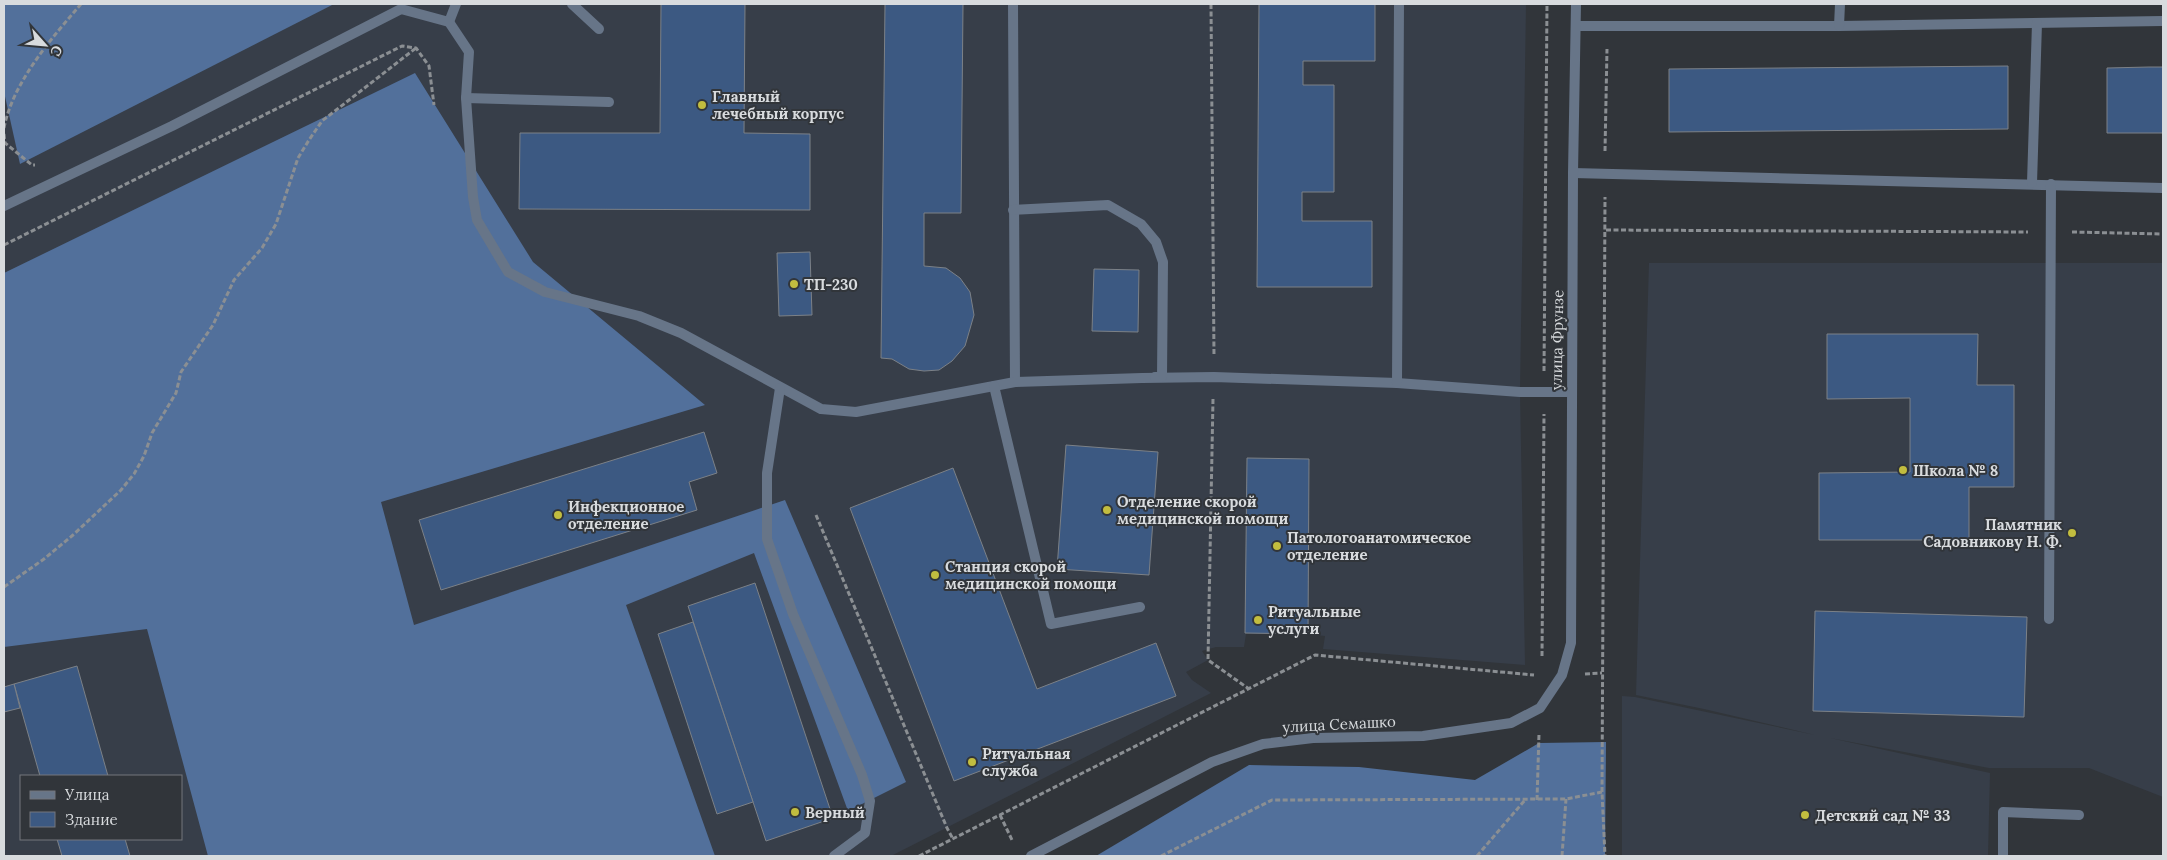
<svg xmlns="http://www.w3.org/2000/svg" width="2167" height="860" viewBox="0 0 2167 860" font-family="Lora,serif">
<rect width="100%" height="100%" fill="#31353a"/>
<g fill="#373e49" fill-rule="evenodd">
<path d="M 4,4 L 1526,4 L 1520,392 L 1525,665 L 1323,649 L 1325,636 L 1308,634 L 1246,634 L 1244,647 L 1216,647 L 1202,651 L 1208,660 L 1186,672 L 1192,680 L 1211,693 L 891,856 L 4,856 ZM 21,776 L 181,776 L 181,839 L 21,839 Z"/>
<polygon points="1649,263 2163,263 2163,797 2089,768 1989,768 1830,738 1990,773 1988,856 1622,856 1622,696 1635,697 1815,735 1704,709 1636,695"/>
</g>
<g fill="#52709b">
<polygon points="4,4 334,4 20,164 4,92"/>
<polygon points="415,73 533,262 705,405 381,502 414,625 785,500 906,782 848,811 754,553 626,605 715,856 208,856 147,629 4,647 4,273"/>
<polygon points="1606,742 1605,856 1096,856 1249,765 1359,767 1475,780 1539,743"/>
</g>
<g fill="#3c5982" stroke="#7c8187">
<polygon points="661,4 745,4 744,133 810,134 810,210 519,209 520,133 660,133"/>
<polygon points="885,4 963,4 961,213 924,213 924,266 946,268 960,278 970,292 974,315 965,346 952,361 939,370 924,371 909,369 892,359 881,358"/>
<polygon points="1259,4 1375,4 1375,61 1303,61 1303,85 1334,85 1334,192 1302,192 1302,221 1372,221 1372,287 1257,287"/>
<polygon points="2008,66 2008,129 1669,132 1669,69"/>
<polygon points="2149,67 2163,67 2163,133 2107,133 2107,68"/>
<polygon points="810,252 812,315 779,316 777,253"/>
<polygon points="1094,269 1139,270 1138,332 1092,331"/>
<polygon points="1827,334 1978,334 1977,385 2014,385 2014,487 1969,487 1969,540 1819,540 1819,473 1910,472 1910,398 1827,399"/>
<polygon points="704,432 717,473 689,482 697,510 441,590 419,520"/>
<polygon points="1066,445 1158,452 1149,575 1057,569"/>
<polygon points="1247,458 1309,459 1308,634 1245,633"/>
<polygon points="953,468 1037,689 1156,643 1176,696 954,781 850,508"/>
<polygon points="755,583 833,818 766,841 688,606"/>
<polygon points="1815,611 2027,617 2024,717 1813,711"/>
<polygon points="693,622 753,802 717,814 658,634"/>
<polygon points="77,666 108,776 40,776 14,684"/>
<polygon points="14,684 20,708 4,712 4,687"/>
<polygon points="57,839 125,839 130,856 62,856"/>
</g>
<g fill="none" stroke-linecap="round" stroke-linejoin="round">
<g stroke="#8b8f93" stroke-width="3" stroke-dasharray="5 2.5" stroke-linecap="butt">
<polyline points="1211,4 1214,356"/>
<path d="M 4,128 C 13,82 51,39 81,4"/>
<polyline points="4,134 5,143 32,165 35,165"/>
<polyline points="1605,151 1607,49"/>
<polyline points="1606,230 2028,232"/>
<polyline points="2072,232 2163,234"/>
<polyline points="4,245 402,46 416,48 429,66 434,105"/>
<polyline points="1544,371 1547,4"/>
<polyline points="1213,399 1208,660 1249,689"/>
<polyline points="816,515 947,828 953,839"/>
<polyline points="4,587 44,559 73,535 121,490 134,474 144,456 152,433 176,393 181,372 213,325 234,280 262,248 276,224 298,158 309,140 322,121 416,48"/>
<polyline points="1542,656 1544,414"/>
<polyline points="1585,674 1602,673"/>
<polyline points="1602,792 1605,197"/>
<polyline points="1537,800 1539,734"/>
<polyline points="1000,815 1013,842"/>
<polyline points="919,856 1315,655 1534,675"/>
<polyline points="1161,856 1272,800 1566,799 1602,792 1605,856"/>
<polyline points="1477,856 1525,800"/>
<polyline points="1562,856 1566,799"/>
</g>
<g stroke="#677588" stroke-width="10">
<polyline points="572,4 599,29"/>
<polyline points="1013,4 1015,382"/>
<polyline points="449,22 456,4"/>
<polyline points="1576,26 1839,26 2163,21"/>
<polyline points="1839,26 1840,4"/>
<polyline points="466,98 609,102"/>
<polyline points="1573,173 2163,188"/>
<polyline points="2032,183 2037,23"/>
<polyline points="4,206 172,126 401,9 449,22 469,52 466,98 473,197 477,220 508,272 545,292 639,316 681,333 821,409 856,412 1015,382 1142,378 1214,377 1397,383 1520,392 1572,392"/>
<polyline points="1013,210 1108,205 1141,224 1156,242 1163,262 1162,377 1155,377"/>
<polyline points="1397,383 1399,4"/>
<polyline points="994,386 1051,624 1140,607"/>
<polyline points="780,388 767,473 767,539 793,614 862,775 870,801 865,833 834,856"/>
<polyline points="2049,619 2051,184"/>
<polyline points="2003,856 2003,812 2079,815"/>
</g>
<polyline stroke="#677588" stroke-width="10" points="1031,856 1212,762 1263,744 1313,738 1423,736 1511,723 1540,708 1562,675 1571,643 1573,173 1576,4"/>
</g>
<g fill="#c2bd3f" stroke="#31353a" stroke-width="2">
<circle cx="702" cy="105" r="5"/>
<circle cx="794" cy="284" r="5"/>
<circle cx="1903" cy="470" r="5"/>
<circle cx="1107" cy="510" r="5"/>
<circle cx="558" cy="515" r="5"/>
<circle cx="2072" cy="533" r="5"/>
<circle cx="1277" cy="546" r="5"/>
<circle cx="935" cy="575" r="5"/>
<circle cx="1258" cy="620" r="5"/>
<circle cx="972" cy="762" r="5"/>
<circle cx="795" cy="812" r="5"/>
<circle cx="1805" cy="815" r="5"/>
</g>
<g text-anchor="middle" dominant-baseline="central" stroke-width="4" stroke-linejoin="round" paint-order="stroke">
<g font-size="15" font-weight="bold" fill="#d8dbde" stroke="#31353a" text-anchor="start">
<text x="712" y="96">Главный<tspan x="712" dy="17">лечебный корпус</tspan></text>
<text x="804" y="284">ТП-230</text>
<text x="1913" y="470">Школа № 8</text>
<text x="1117" y="501">Отделение скорой<tspan x="1117" dy="17">медицинской помощи</tspan></text>
<text x="568" y="506">Инфекционное<tspan x="568" dy="17">отделение</tspan></text>
<text x="2062" y="524" text-anchor="end">Памятник<tspan x="2062" dy="17">Садовникову Н. Ф.</tspan></text>
<text x="1287" y="537">Патологоанатомическое<tspan x="1287" dy="17">отделение</tspan></text>
<text x="945" y="566">Станция скорой<tspan x="945" dy="17">медицинской помощи</tspan></text>
<text x="1268" y="611">Ритуальные<tspan x="1268" dy="17">услуги</tspan></text>
<text x="982" y="753">Ритуальная<tspan x="982" dy="17">служба</tspan></text>
<text x="805" y="812">Верный</text>
<text x="1815" y="815">Детский сад № 33</text>
</g>
<g font-size="15" fill="#d8dbde" stroke="#31353a">
<text transform="translate(1557 340) rotate(-89)">улица Фрунзе</text>
<text transform="translate(1339 724) rotate(-3)">улица Семашко</text>
</g>
</g>
<rect width="2167" height="860" fill="none" stroke="#d8dbde" stroke-width="10"/>
<rect x="20" y="775" width="162" height="65" fill="#31353a" stroke="#74777c"/>
<rect x="30" y="791" width="25" height="8" fill="#677588" stroke="#74777c"/>
<text x="65" y="800" font-size="15" fill="#d8dbde">Улица</text>
<rect x="30" y="812" width="25" height="15" fill="#3c5982" stroke="#74777c"/>
<text x="65" y="825" font-size="15" fill="#d8dbde">Здание</text>
<g transform="translate(45 45) rotate(117)" stroke="#31353a" stroke-width="4" paint-order="stroke">
<path d="M0-4L9 19L0 12L-9 19Z" fill="#d8dbde"/>
<text y="-8" font-size="14" font-weight="bold" text-anchor="middle" fill="#d8dbde">С</text>
</g>
</svg>
